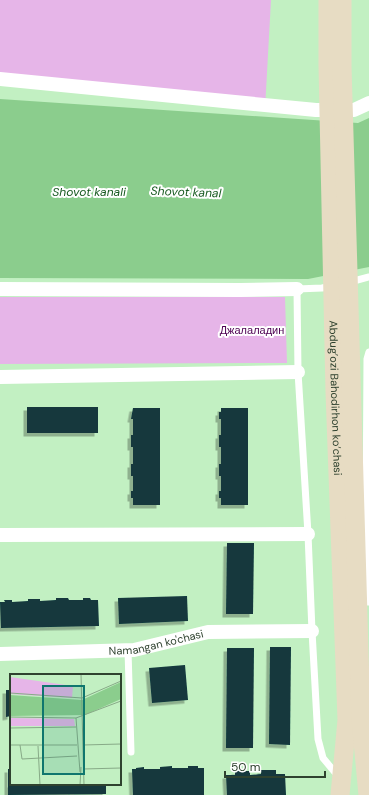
<svg xmlns="http://www.w3.org/2000/svg" width="369" height="795" viewBox="0 0 369 795" font-family="'DM Sans',sans-serif">
<defs>
<filter id="shadow"><feDropShadow dx="-3.5" dy="3.5" stdDeviation="0" flood-color="#0004"/></filter>
</defs>
<rect width="100%" height="100%" fill="#c2f0c2"/>
<g fill="#e6b5e8">
<polygon points="0,0 271,0 265,109 0,85"/>
<polygon points="0,297 285,297 287,363 0,364"/>
</g>
<polygon fill="#8bcd8d" points="0,99 358,123 369,118 369,267 308,279 0,278"/>
<g fill="#12393d" filter="url(#shadow)">
<rect x="27" y="407" width="71" height="26"/>
<polygon points="133,408 160,408 160,505 133,505 133,498 131,498 131,491 133,491 133,476 131,476 131,464 133,464 133,447 131,447 131,435 133,435 133,419 131,419"/>
<polygon points="221,408 248,408 248,505 221,505 221,498 219,498 219,491 221,491 221,476 219,476 219,464 221,464 221,447 219,447 219,435 221,435 221,419 219,419 219,412 221,412"/>
<polygon points="227,543 254,543 253,614 226,614"/>
<polygon points="187,596 188,621 119,624 118,598"/>
<polygon points="56,598 68,598 69,600 83,600 83,598 90,598 91,600 98,600 99,626 1,628 0,602 5,602 4,600 12,600 12,602 28,601 28,599 40,599 40,601 56,600"/>
<polygon points="270,647 291,647 290,745 269,744"/>
<polygon points="227,648 254,648 253,748 226,748"/>
<polygon points="185,665 188,700 152,703 149,668"/>
<polygon points="6,690 11,690 11,716 6,717"/>
<polygon points="172,766 172,768 188,768 188,766 198,766 198,768 204,768 204,795 133,795 132,769 136,769 136,768 144,767 144,769 160,769 160,767"/>
<polygon points="8,769 11,769 11,784 106,784 106,794 8,795"/>
<polygon points="261,770 276,770 276,774 285,774 286,795 227,795 226,775 235,775 235,771 250,771 250,775 261,774"/>
</g>
<g fill="none" stroke-linecap="round" stroke-linejoin="round">
<g stroke="#fff" stroke-width="7">
<polyline points="350,282 369,277"/>
<polyline points="332,286 322,288 297,289 298,372 308,534 312,631 318,739 323,758 338,776"/>
<polyline points="369,352 367,359 366,528 369,602"/>
<polyline points="128,650 131,752"/>
</g>
<g stroke="#fff" stroke-width="14">
<polyline points="0,79 316,110 354,110 369,103"/>
<polyline points="0,289 240,290 297,289"/>
<polyline points="0,377 298,372"/>
<polyline points="366,528 369,528"/>
<polyline points="0,535 308,534"/>
<path id="s1" d="M 0,654 L 134,650 L 208,632 L 312,631"/>
</g>
<g stroke="#e7dcc3" stroke-width="19">
<path id="s2" d="M 328,0 L 328,66 L 335,392 L 347,720 L 340,795"/>
<polyline points="342,0 342,66 361,720 368,795"/>
</g>
</g>
<g text-anchor="middle" dominant-baseline="central" stroke-width="4" stroke-linejoin="round" paint-order="stroke">
<g font-size="11" fill="#4d0052" stroke="#fff">
<text x="252" y="330">Джалаладин</text>
</g>
<g font-size="11" fill="#2f422f" stroke="#fff">
<text stroke="none"><textPath href="#s2" startOffset="398">Abdug’ozi Bahodirhon ko’chasi</textPath></text>
<text stroke="none"><textPath href="#s1" startOffset="157">Namangan ko'chasi</textPath></text>
</g>
<g font-size="12" font-style="italic" fill="#175a20" stroke="#fff">
<text x="89" y="192">Shovot kanali</text>
<text transform="translate(186 192) rotate(2)">Shovot kanal</text>
</g>
</g>
<g transform="translate(10 674)">
<rect width="111" height="111" fill="#c2f0c2"/>
<path d="M 0,3 L 63,12 L 62,24 L 0,20 ZM 0,44 L 64,45 L 65,52 L 0,52 Z" fill="#e6b5e8"/>
<path d="M 111,8 L 111,25 L 75,41 L 0,42 L 0,21 L 72,26 Z" fill="#8bcd8d"/>
<path fill="none" stroke="#87aa87" stroke-width="1" d="M 71,0 L 74,111M 0,19 L 72,24 L 111,7M 0,43 L 66,44M 0,54 L 66,53M 0,71 L 67,71M 10,71 L 12,85 L 67,82M 73,71 L 111,70M 28,72 L 30,111M 73,95 L 111,94M 70,98 L 66,44 L 111,27M 70,111 L 71,93"/>
<path fill="#0f766e" fill-opacity="0.15" stroke="#0f766e" stroke-width="2" d="M 33,12 L 74,12 L 74,100 L 33,100 Z"/>
<rect width="111" height="111" fill="none" stroke="#2f422f" stroke-width="2"/>
</g>
<path d="M225 771v6h100v-6" fill="none" stroke="#2f422f" stroke-width="2"/>
<text x="231" y="771" font-size="12" fill="#2f422f" stroke="#ffffff" stroke-width="3" paint-order="stroke">50 m</text>
</svg>
